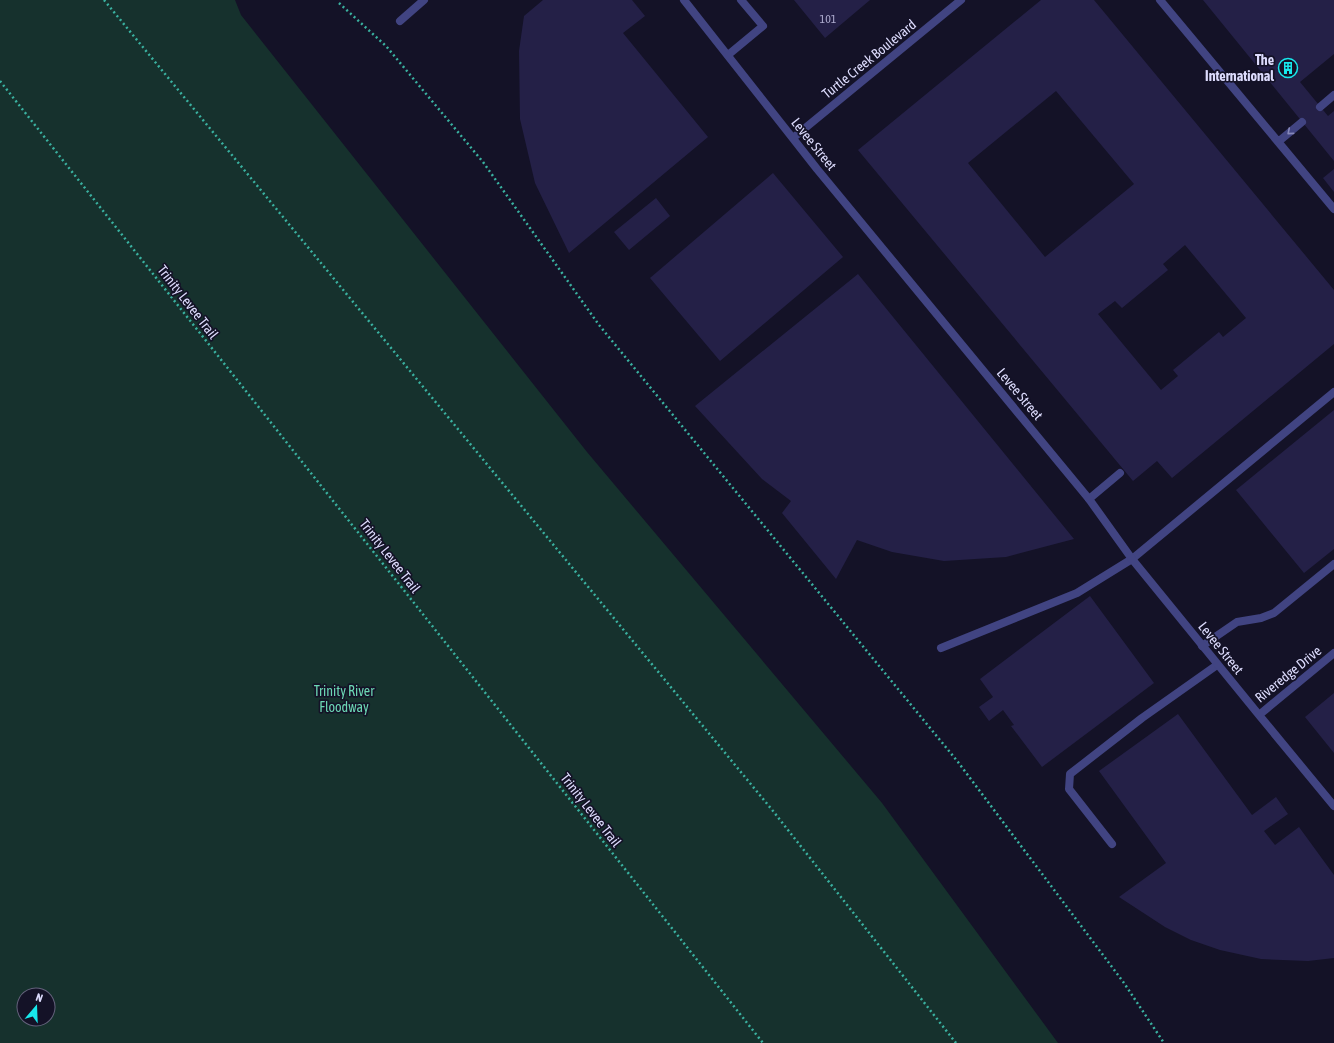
<svg xmlns="http://www.w3.org/2000/svg" width="1334" height="1043" font-family="'Asap Condensed',sans-serif">
	<style>
		.green { fill: #16312d; fill-rule: evenodd }
		.building { fill: #242047; fill-rule: evenodd }
		.lines { fill: none; stroke-linecap: round; stroke-linejoin: round }
		.path { stroke: #3ab1a0; stroke-width: 2.5; stroke-dasharray: 2 3; stroke-linecap: butt }
		.service { stroke: #414482; stroke-width: 8 }
		.minor { stroke: #414482; stroke-width: 8 }
		.oneway { stroke: #8788b9 }
		.labels { text-anchor: middle; dominant-baseline: central; stroke-width: 3.5; stroke-linejoin: round; paint-order: stroke }
		.number-label { font-size: 12px; fill: #aeaccf }
		.street-label { font-size: 14px; fill: #dcdbfc; stroke: #141227 }
		.poi-label { font-size: 14px; font-weight: bold; fill: #dcdbfc; stroke: #141227; text-anchor: end }
		.park-label { font-size: 14px; fill: #6cd7b4; stroke: #141227 }
	</style>
	<rect width="100%" height="100%" fill="#141227"/>
	<path class="green" d="M0,0h235l6,15 346,437 295,351 176,240h-1058zM24,995h24v24h-24z"/>
	<path class="building" d="M543,0h89l13,16 -22,17 85,104 -139,116 -34,-70 -15,-64 -1,-68 5,-35z
		M794,0h76l-45,38z
		M1041,0h53l240,290v54l-162,134 -15,-17 -24,20 -275,-331zM1056,91l78,93 -89,73 -77,-94zM1185,245l61,73 -23,19 -4,-5 -46,38 5,6 -17,14 -63,-76 17,-13 7,7 46,-38 -5,-6z
		M1203,0h131v54l-34,28 28,34 6,-5v50z
		M1334,169v23l-11,-14z
		M773,173l70,84 -123,104 -70,-83z
		M656,198l14,18 -41,34 -15,-18z
		M858,274l216,265 -68,18 -62,4 -52,-9 -35,-12 -21,39 -54,-66 9,-12 -29,-22 -67,-73z
		M1334,410v139l-30,24 -68,-83z
		M1090,596l64,87 -112,84 -31,-41 3,-1 -11,-15 -14,11 -10,-14 14,-10 -13,-18z
		M1334,693v60l-29,-36z
		M1178,714l74,101 24,-18 12,17 -24,17 11,14 24,-18 35,48v83l-26,3 -47,-2 -41,-9 -29,-10 -26,-13 -46,-30 47,-34 -67,-92z"/>
	<g class="lines">
		<path class="path" d="M104,0l669,811 183,232
			M339,3l47,43 97,116 116,163 359,437 166,221 40,60
			M0,81l763,962"/>
		<path class="service" d="M1160,0l174,209
			M400,21l24,-21
			M728,55l35,-29 -22,-26
			M1320,107l14,-12
			M1278,142l24,-20
			M1089,499l31,-26
			M1202,646l35,-24 24,-4 13,-5 60,-49
			M941,648l136,-55 55,-34 202,-167
			M1112,844l-43,-55 1,-15 72,-56 75,-53"/>
		<path class="minor" d="M684,0l133,169 272,330 43,60 127,156 75,91
			M793,138l168,-138
			M1259,715l75,-62"/>
	</g>
	<defs><path id="oneway-chevron" d="M-2-3.5L2.5 0L-2 3.5" fill="none" stroke-width="1.6" stroke-linecap="round" stroke-linejoin="round"/></defs>
	<use class="oneway" href="#oneway-chevron" transform="translate(1290 132) rotate(140)"/>
	<defs>
		<g id="building-ring" transform="scale(1)"><circle r="9.5" fill="#141227" stroke="#17e8ec" stroke-width="1.5"/><path d="M-4-6H4V6H1V3H-1V6H-4ZM-2.5-4.3h1.7v1.8h-1.7ZM.8-4.3h1.7v1.8H.8ZM-2.5-1h1.7V.8h-1.7ZM.8-1h1.7V.8H.8Z" fill="#17e8ec"/></g>
	</defs>
	<g fill-rule="evenodd">
		<use href="#building-ring" x="1288" y="68"/>
	</g>
	<g class="labels">
		<g class="number-label">
			<text x="828" y="19">101</text>
		</g>
		<g class="street-label">
			<text transform="translate(869 59) rotate(-39)">Turtle Creek Boulevard</text>
			<text transform="translate(814 144) rotate(51)">Levee Street</text>
			<text transform="translate(188 302) rotate(52)">Trinity Levee Trail</text>
			<text transform="translate(1020 394) rotate(50)">Levee Street</text>
			<text transform="translate(390 556) rotate(52)">Trinity Levee Trail</text>
			<text transform="translate(1221 648) rotate(51)">Levee Street</text>
			<text transform="translate(1288 674) rotate(-39)">Riveredge Drive</text>
			<text transform="translate(591 810) rotate(52)">Trinity Levee Trail</text>
		</g>
		<g class="poi-label">
			<text x="1274" y="60">The<tspan x="1274" dy="16">International</tspan></text>
		</g>
		<g class="park-label">
			<text x="344" y="691">Trinity River<tspan x="344" dy="16">Floodway</tspan></text>
		</g>
	</g>
	<g transform="translate(36 1007) rotate(19)"><circle r="19" fill="#141227" stroke="#64627c"/>
	<path d="M0-3L7 15L0 10L-7 15Z" fill="#17e8ec"/>
	<text y="-6" font-size="11" font-weight="bold" text-anchor="middle" fill="#dcdbfc">N</text>
	</g>
</svg>
